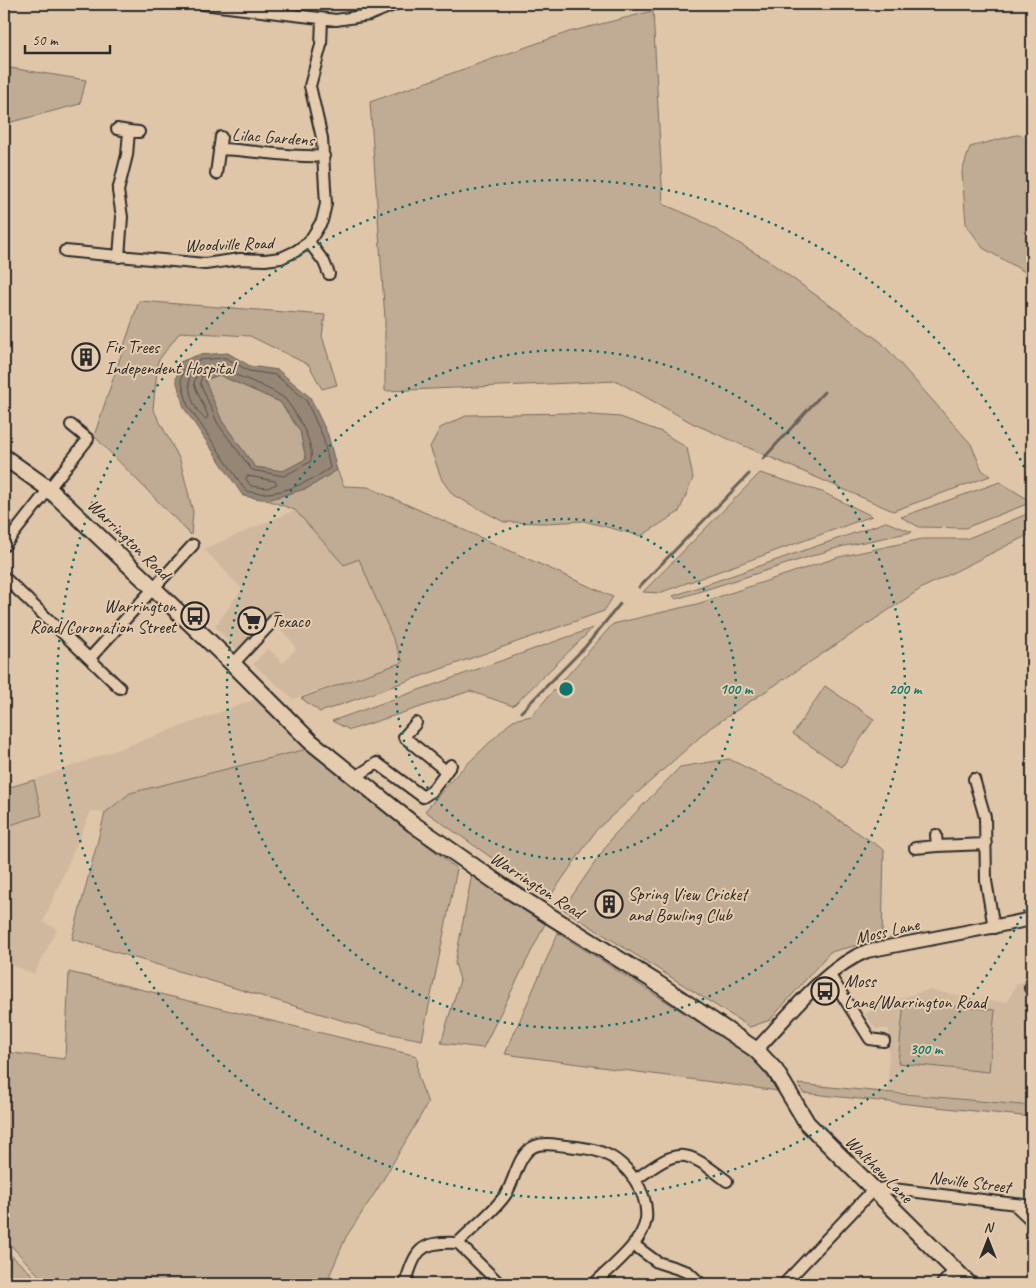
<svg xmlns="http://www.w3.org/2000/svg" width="1036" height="1288" font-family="Caveat,sans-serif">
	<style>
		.built { fill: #cfb89e }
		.green { fill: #c0ac94; stroke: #766c60 }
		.water { fill: #958676; stroke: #6b6258; fill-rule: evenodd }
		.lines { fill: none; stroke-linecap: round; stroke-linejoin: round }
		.shore { stroke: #554f49; stroke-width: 1 }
		.stream { stroke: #6b6258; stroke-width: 3 }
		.minor-casing { stroke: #2b2b2b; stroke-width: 14 }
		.tertiary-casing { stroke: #2b2b2b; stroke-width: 16 }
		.primary-casing { stroke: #2b2b2b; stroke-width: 19 }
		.minor { stroke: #e6ccae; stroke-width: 10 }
		.tertiary { stroke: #e6ccae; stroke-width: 12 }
		.primary { stroke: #e6ccae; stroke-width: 15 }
		.ring { fill: none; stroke: #0f766e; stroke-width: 2.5; stroke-dasharray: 2.5 5 }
		.labels { text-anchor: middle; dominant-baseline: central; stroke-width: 4; stroke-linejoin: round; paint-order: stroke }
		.street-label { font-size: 18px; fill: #2b2b2b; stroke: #e6ccae }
		.poi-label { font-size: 18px; fill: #2b2b2b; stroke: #e6ccae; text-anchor: start }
		.centre { fill: #0f766e; stroke: #e6ccae; stroke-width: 2.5 }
		.ring-label { font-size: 15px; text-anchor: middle; font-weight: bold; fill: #0f766e; stroke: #e6ccae; stroke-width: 4; stroke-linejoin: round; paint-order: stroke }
	</style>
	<rect width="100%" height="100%" fill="#dfc6a9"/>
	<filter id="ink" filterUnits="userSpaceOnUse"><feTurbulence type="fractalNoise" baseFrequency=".02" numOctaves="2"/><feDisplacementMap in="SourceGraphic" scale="10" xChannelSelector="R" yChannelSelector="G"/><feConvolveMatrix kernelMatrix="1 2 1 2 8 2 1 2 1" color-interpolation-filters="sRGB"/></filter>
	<g filter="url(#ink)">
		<path class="built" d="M295,510l49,54 15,-5 44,103 -110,37 -40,-35 15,-16 15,15 13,-14 -4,-8 -20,-19 -33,31 -24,-27 27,-37 -38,-40z
			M256,699l51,50 -177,44 -25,20 -14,-2 -48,111 14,7 -23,45 -30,-12v-135l38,-12 -8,-35z
			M1032,979v127l-144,-15 1,-62h-13l-11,-15 20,-11 43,-13 61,11 19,1 8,-18z"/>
		<path class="green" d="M653,11l10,193 35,15 69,41 114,82 90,102 11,26 8,6 -97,35 -201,-88 -75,-42 -232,10v-72l-15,-217 199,-70z
			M4,67l82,13 -6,24 -76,20z
			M1016,135l16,1v140l-49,-28 -17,-24 -4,-52 8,-25z
			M139,301l186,14 -3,21 15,49 -15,4 -13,-24 -59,-29 -70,-4 -22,29 -5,48 27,51 13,52 -2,23 -97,-99z
			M219,375l61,27 20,29 6,28 -23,12 -28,-4 -33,-46 -18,-41z
			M565,413l55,4 42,15 25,16 6,30 -14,34 -38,24 -57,-15 -38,2 -42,-1 -51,-27 -11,-15 -12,-33 10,-19 28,-13z
			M337,470l7,16 24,1 245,110 -9,14 -284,101 -19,-14 102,-36 -44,-103 -15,6 -49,-55 -28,-10 41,-12z
			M760,473l62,19 50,24 -213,77 -16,-1z
			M1000,482l32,20 -67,26 -46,-1 -18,-10z
			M1032,512v21l-110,55 -212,140 -113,101 -48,69 -124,-87 34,-39 54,-52 18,-4 82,-92 84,-20 142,-47 83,-18h44z
			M886,522l26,10 -72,15 -164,52 -3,-3z
			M593,628l-80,78 -43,-15 -120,39 -18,-9z
			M825,686l49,33 -32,48 -49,-33z
			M307,749l150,120 -35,171 -41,-8 -309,-93 33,-126 25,-20z
			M729,759l69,34 86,57 -2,89 -52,13 -60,68 -20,7 -187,-118 51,-74 66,-68z
			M34,780l8,35 -38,12v-38z
			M472,874l73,50 -62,124 -42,-5 19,-63 -5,-17z
			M558,933l194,123 26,35 -273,-37z
			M69,972l348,84 1,21 10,26 -48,82 -34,52 -18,42 -5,5h-276l-43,-46v-186l61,7z
			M904,1001l91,9 -6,62 -91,-9z
			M798,1084l234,22v11l-229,-24z
			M4,1249l39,35h-25l-1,-3 -13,-1z"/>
		<path class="water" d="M228,353l22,13 28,4 32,27 18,38 9,35 -29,18 -41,12 -24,-4 -59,-88 -8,-29 4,-17 18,-7zM219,375l61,27 20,29 6,28 -23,12 -28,-4 -33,-46 -17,-41z"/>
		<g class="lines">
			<path class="shore" d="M226,358l23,13 27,4 30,25 17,37 7,31c-24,16 -55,31 -84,23l-58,-85 -7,-27 4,-13 14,-6z
				M194,369l3,2 -3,13 14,32 -2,3c-13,-7 -20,-34 -16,-48z
				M217,370c11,0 60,21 68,29 10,12 32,47 25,63l-26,14 -32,-6 -34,-46 -18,-41 2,-7z
				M248,476l27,5 2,3 -10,4 -16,-2 -5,-7z"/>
			<path class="stream" d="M763,459l61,-67
				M639,587l110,-113
				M521,712l64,-65 35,-43"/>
			<g class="minor-casing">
				<path id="minor" d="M203,4l133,16 33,-5 27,-11
					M117,129l12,2 -2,24 -9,36 4,26 -3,40
					M129,131l10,1
					M219,149c36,1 69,9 105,7
					M216,174l5,-37
					M309,242l15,20 5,12
					M65,251l140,13 35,-5 25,1 16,-2 15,-7 13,-9 13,-21 4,-17 -4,-66 -12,-52 11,-41 1,-26
					M4,546l84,-107 -17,-14
					M4,577l116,111
					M90,658l103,-113
					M233,664l43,-46
					M416,723l-12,14 42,34
					M354,778l23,-15 46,34 9,-6 19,-26
					M974,779l11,38 1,64 8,47
					M937,846l49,-2
					M915,848l22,-2 -1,-11
					M829,974l41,65 14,2
					M1030,988l2,-1
					M635,1180c44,-32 48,-33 92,1
					M1014,1204l18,17
					M458,1243l42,41
					M634,1245l23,17 31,10 13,12
					M405,1284c11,-34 14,-43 53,-41 15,-16 36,-31 48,-49 9,-14 12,-41 29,-48 10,-4 21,-1 31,0 12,1 25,2 37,7 24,9 46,40 43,66 -3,24 -36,49 -52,65
					M784,1284l89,-94 12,-2 147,18
					M942,1284l13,-14"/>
			</g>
			<g class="tertiary-casing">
				<path id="tertiary" d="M756,1050c32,-33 68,-82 111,-99l165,-32"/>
			</g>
			<g class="primary-casing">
				<path id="primary" d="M4,457l45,32 184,175 77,77 103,83 89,62 152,95 102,69 19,20 32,53 162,161"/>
			</g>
			<use href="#minor" class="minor"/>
			<use href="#tertiary" class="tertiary"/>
			<use href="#primary" class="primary"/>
		</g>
	</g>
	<g class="ring">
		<circle cx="566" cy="689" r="170"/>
		<circle cx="566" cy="689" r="339"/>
		<path d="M1031 896A509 509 0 1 1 1031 482"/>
	</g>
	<defs>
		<g id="building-ring" transform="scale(1.4375)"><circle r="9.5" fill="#e6ccae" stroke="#2b2b2b" stroke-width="1.5"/><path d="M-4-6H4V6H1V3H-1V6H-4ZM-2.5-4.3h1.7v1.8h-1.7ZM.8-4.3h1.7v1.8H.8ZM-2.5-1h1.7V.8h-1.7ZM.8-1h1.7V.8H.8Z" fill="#2b2b2b"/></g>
		<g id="bus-ring" transform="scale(1.4375)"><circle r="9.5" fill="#e6ccae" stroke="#2b2b2b" stroke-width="1.5"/><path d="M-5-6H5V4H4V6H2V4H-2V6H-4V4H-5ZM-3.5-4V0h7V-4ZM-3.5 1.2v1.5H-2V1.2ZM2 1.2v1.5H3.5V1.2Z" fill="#2b2b2b"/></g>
		<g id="supermarket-ring" transform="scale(1.4375)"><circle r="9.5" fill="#e6ccae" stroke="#2b2b2b" stroke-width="1.5"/><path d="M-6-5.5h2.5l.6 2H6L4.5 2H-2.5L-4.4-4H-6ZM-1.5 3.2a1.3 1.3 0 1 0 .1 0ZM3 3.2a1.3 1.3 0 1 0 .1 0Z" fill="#2b2b2b"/></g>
	</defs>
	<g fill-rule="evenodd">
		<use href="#building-ring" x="86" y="357"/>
		<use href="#bus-ring" x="195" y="616"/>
		<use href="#supermarket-ring" x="252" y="621"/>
		<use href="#building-ring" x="609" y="904"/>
		<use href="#bus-ring" x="825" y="991"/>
	</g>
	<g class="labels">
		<g class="street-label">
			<text transform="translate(273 137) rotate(4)">Lilac Gardens</text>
			<text transform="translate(229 244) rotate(-2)">Woodville Road</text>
			<text transform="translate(129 539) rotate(44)">Warrington Road</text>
			<text transform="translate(537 885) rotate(33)">Warrington Road</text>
			<text transform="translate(887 931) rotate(-13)">Moss Lane</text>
			<text transform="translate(879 1169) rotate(45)">Walthew Lane</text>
			<text transform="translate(970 1182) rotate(7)">Neville Street</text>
		</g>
		<g class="poi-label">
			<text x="105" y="347">Fir Trees<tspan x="105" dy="21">Independent Hospital</tspan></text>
			<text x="176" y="606" text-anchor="end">Warrington<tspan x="176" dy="21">Road/Coronation Street</tspan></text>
			<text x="271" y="621">Texaco</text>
			<text x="628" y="894">Spring View Cricket<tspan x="628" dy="21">and Bowling Club</tspan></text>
			<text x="844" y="981">Moss<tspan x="844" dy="21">Lane/Warrington Road</tspan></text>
		</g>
	</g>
	<circle cx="566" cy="689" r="8" class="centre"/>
	<g class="ring-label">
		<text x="736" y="694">100 m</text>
		<text x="905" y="694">200 m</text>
		<text x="926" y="1054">300 m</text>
	</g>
	<rect width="1036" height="1288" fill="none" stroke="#e6ccae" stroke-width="20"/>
	<rect x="10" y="10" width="1016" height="1268" fill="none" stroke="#2b2b2b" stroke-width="2" filter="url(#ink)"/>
	<g transform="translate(988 1240)" stroke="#e6ccae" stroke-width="4" paint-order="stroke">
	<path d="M0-4L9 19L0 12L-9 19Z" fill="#2b2b2b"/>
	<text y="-8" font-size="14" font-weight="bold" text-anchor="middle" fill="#2b2b2b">N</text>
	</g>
	<path d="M25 45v8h85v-8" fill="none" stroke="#2b2b2b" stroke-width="2.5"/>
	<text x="32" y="45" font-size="15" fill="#2b2b2b" stroke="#e6ccae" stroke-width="4" paint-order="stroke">50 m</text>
</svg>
